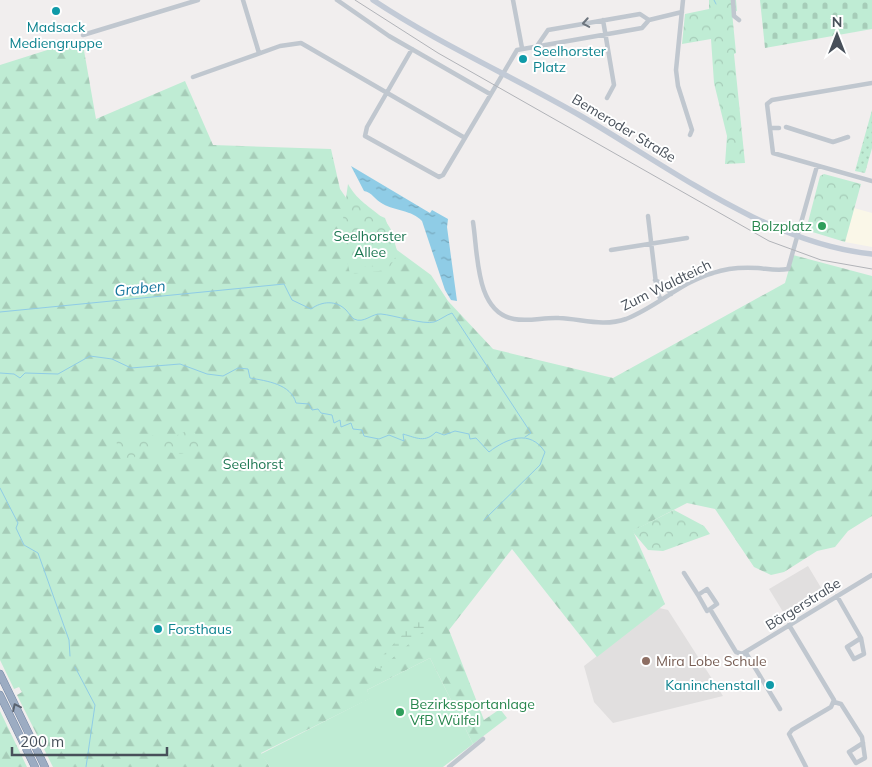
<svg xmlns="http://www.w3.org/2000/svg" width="872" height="767" font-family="Mulish,sans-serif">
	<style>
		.commercial { fill: #faf7e8 }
		.education { fill: #e1dfdf }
		.grass { fill: url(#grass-dots) }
		.forest { fill: url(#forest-firs) }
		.wetland { fill: url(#wetland-marsh) }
		.cemetery { fill: url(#cemetery-stones) }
		.park { fill: url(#park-crowns) }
		.pitch { fill: #bfecd4 }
		.water { fill: url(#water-ripples) }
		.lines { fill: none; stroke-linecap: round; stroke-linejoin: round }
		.stream { stroke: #8fcce6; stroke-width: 1 }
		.trunk-casing { stroke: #7487a5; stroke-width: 8 }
		.minor { stroke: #c0c7cf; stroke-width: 4.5 }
		.secondary { stroke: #c2cad6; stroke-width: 5.5 }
		.trunk { stroke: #9cacc2; stroke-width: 7 }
		.tram { stroke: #b1b3b8; stroke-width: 1 }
		.oneway { stroke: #6c747d }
		.oneway2 { stroke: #59626f }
		.culture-dot { fill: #0f9aa8; stroke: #fff; stroke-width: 2 }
		.leisure-dot { fill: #2e9e5b; stroke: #fff; stroke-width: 2 }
		.education-dot { fill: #8d6e63; stroke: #fff; stroke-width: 2 }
		.labels { text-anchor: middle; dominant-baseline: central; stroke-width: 4; stroke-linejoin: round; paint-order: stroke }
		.culture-label { font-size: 14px; fill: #0d838f; stroke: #fff; text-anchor: start }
		.street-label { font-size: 14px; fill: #48505a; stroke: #fff }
		.leisure-label { font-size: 14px; fill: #27864d; stroke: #fff; text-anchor: end }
		.park-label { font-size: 14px; fill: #1d7752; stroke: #fff }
		.education-label { font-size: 14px; fill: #785e54; stroke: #fff; text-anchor: start }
		.water-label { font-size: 15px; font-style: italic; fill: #16769f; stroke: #fff }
	</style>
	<defs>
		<pattern id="grass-dots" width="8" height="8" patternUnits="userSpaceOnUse" patternTransform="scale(1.25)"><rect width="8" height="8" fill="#bfecd4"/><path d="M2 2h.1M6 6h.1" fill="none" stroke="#a6ccb8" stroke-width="1.8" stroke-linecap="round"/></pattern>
		<pattern id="forest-firs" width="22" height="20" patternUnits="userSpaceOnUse" patternTransform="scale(1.25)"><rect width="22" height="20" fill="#bfecd4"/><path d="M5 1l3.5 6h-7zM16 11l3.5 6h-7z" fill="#a6ccb8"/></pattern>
		<pattern id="wetland-marsh" width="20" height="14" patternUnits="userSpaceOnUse" patternTransform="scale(1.25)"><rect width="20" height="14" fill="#bfecd4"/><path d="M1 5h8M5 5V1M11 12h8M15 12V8" fill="none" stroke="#a6ccb8"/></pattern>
		<pattern id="cemetery-stones" width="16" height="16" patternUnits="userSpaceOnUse" patternTransform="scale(1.25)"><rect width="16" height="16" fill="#bfecd4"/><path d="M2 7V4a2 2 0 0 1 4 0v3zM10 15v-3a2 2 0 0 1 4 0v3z" fill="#a6ccb8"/></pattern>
		<pattern id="park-crowns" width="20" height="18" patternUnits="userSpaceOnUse" patternTransform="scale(1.25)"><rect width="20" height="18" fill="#bfecd4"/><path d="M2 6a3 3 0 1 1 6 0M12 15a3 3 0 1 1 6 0" fill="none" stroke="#a6ccb8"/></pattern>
		<pattern id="water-ripples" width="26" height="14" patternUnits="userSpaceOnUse" patternTransform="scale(1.25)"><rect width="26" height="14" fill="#8fcce6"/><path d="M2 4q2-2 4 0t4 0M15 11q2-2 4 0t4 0" fill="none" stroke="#77a8bd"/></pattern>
	</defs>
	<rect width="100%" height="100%" fill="#f1eeee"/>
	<path class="commercial" d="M854,208l18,5v34l-27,-5z"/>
	<path class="education" d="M808,566l18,30 -38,24 -19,-31z
		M659,608l9,2 55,86 -110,27 -19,-21 -10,-36z"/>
	<path class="grass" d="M872,110v38l-7,25 -10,-2z"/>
	<path class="forest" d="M82,39l14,80 89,-38 28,64 118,4 9,40 9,13 36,16 12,32 34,25 17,26 45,48 120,29 172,-95 8,-28 79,21v240l-24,15 -13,16 -18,4 -33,21 -13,3 -17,-8 -39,-58 -28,-6 -54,28 32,73 -68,53 -85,-108 -63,81 35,90 16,-11 7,9 -34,26 -43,-86 -63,32 4,8 -110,55 9,14h-217l-36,-72 5,-3 -3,-5 -5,2 -14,-29v-595z
		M0,711l27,56h-27z"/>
	<path class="wetland" d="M416,619l6,3 3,8 -45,39 -4,-1v-4c8,-11 18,-20 27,-30 5,-6 5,-11 13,-15z"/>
	<path class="cemetery" d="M760,0h112v29l-107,19z"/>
	<path class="park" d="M709,0h27l1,11 -5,1 4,41 -2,1 11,109 -20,1 2,-28 -13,-53 -3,-44 -29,5 3,-30 24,-5z
		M824,174l37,10 -16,58 -39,-12 14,-54z
		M348,184c17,31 49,27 48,72l-8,14 -38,4 -9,-41z
		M191,429l12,13 -1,6 -7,2 -6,-3 -4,6c-15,4 -31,-11 -42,-3 -5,3 -10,9 -15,13l-11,-18 -1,-7h33l4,-3 13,5z
		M674,510l30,16 6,8 -47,17 -15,-1 -16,-19z"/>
	<path class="pitch" d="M387,251l2,13 -27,3 -1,-13z
		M430,658l43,86 -30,23h-173l-9,-13 109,-56 -3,-8z"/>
	<path class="water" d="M351,166l79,47 2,-3 16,9 -1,8 10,74 -6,-1 -6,-10 -23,-69c-10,-11 -27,-10 -39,-17 -8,-4 -11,-12 -19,-13z"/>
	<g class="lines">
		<path class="stream" d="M714,0l2,4
			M0,312l284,-28 8,16 19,9c11,-8 25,-9 35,1 3,3 5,7 8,9 10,5 18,-6 27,-5 12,1 43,11 53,8 6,-2 12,-7 18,-9l79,120 -6,4
			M0,373l14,1 6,4 5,-5 33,1 32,-18 22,3 19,9 49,-4 27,10 16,2 15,-8 10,1 2,9c17,3 41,6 46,25l13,1 3,6 6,-1 3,4 11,2 2,8 6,-3 1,7 10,-4 2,6 9,1 2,6 15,3 10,-4 15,6 -1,-7c14,4 22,9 33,-2l8,3 11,-4 14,3 1,5 6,-1 13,14c18,-14 41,-23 56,0l-5,13 -56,55
			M0,488l18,35 -2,5 8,17 14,8 31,87 1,16
			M75,667l20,38 -9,62"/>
		<g class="trunk-casing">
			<path id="trunk" d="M0,674l45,93
				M0,695l35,72"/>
		</g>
		<path class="minor" d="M243,0l16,53
			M337,0l52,36 101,58
			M513,0l9,48
			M683,0l-7,70 2,16 14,44 -2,5
			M733,0l1,16 5,4
			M603,20l11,65 -7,13
			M83,35l115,-35
			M537,46l11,-16 92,-16 9,6
			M412,49l-45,78 -2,9 74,41 4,-2 74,-125 125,-22 7,-8 33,-8
			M193,77l87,-31 21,-3 164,95
			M872,83l-100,17 -5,4 6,49 99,28
			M786,127l47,15 15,-5
			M770,128h9
			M648,216l9,76 4,8
			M473,222c5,31 2,90 41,97 15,3 30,-2 45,-1 23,1 44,9 67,1 31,-12 55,-37 87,-46 14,-5 30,-6 45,-5 11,1 19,3 30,1l29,-103
			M611,250l76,-12
			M655,280l11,6 5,8
			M684,573l14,22
			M837,596l24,42 3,16 -10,5 -7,-12 14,-9
			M710,609l7,-5 -10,-15 -9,6 9,16 3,-2 26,43 6,2 130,-79
			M789,625l45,75 -3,7 -39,23 -3,4 17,33
			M746,653l34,56
			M834,702l7,2 21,33 3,21 -9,5 -7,-11 14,-9
			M449,767l34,-28"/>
		<path class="secondary" d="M373,0c66,44 139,76 208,116 88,51 188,128 291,138"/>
		<use href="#trunk" class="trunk"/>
		<path class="tram" d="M355,0l83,53 331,188 52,19 51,9"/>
	</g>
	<defs><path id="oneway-chevron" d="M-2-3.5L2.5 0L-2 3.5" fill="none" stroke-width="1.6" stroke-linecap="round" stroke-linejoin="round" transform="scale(1.25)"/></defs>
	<use class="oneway" href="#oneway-chevron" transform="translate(586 23) rotate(170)"/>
	<use class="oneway2" href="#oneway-chevron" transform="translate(16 707) rotate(-116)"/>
	<g class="culture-dot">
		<circle cx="56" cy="11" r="5"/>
		<circle cx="523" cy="59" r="5"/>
		<circle cx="158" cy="629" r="5"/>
		<circle cx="770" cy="685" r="5"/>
	</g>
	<g class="leisure-dot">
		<circle cx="822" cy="226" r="5"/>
		<circle cx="400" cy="712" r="5"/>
	</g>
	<circle class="education-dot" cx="646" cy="661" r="5"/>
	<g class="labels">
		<g class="culture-label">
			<text x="56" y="27" text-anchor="middle">Madsack<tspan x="56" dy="16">Mediengruppe</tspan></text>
			<text x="533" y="51">Seelhorster<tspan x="533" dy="16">Platz</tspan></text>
			<text x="168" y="629">Forsthaus</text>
			<text x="760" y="685" text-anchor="end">Kaninchenstall</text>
		</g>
		<g class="street-label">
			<text transform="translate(624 128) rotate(31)">Bemeroder Straße</text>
			<text transform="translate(666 285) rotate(-26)">Zum Waldteich</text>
			<text transform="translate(803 604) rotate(-32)">Börgerstraße</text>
		</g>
		<g class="leisure-label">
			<text x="812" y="226">Bolzplatz</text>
			<text x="410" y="704" text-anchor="start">Bezirkssportanlage<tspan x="410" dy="16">VfB Wülfel</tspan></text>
		</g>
		<g class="park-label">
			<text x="370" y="236">Seelhorster<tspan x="370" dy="16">Allee</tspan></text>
			<text x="253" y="464">Seelhorst</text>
		</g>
		<g class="education-label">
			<text x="656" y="661">Mira Lobe Schule</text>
		</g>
		<g class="water-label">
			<text transform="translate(140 288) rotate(-6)">Graben</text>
		</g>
	</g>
	<g transform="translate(837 35)" stroke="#ffffff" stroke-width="4" paint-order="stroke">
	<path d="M0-4L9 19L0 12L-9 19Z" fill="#48505a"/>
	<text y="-8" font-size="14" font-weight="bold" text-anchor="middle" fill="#48505a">N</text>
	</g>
	<path d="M12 747v8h155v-8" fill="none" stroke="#48505a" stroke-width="2.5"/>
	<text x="20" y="747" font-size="15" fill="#48505a" stroke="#ffffff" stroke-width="4" paint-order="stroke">200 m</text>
</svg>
